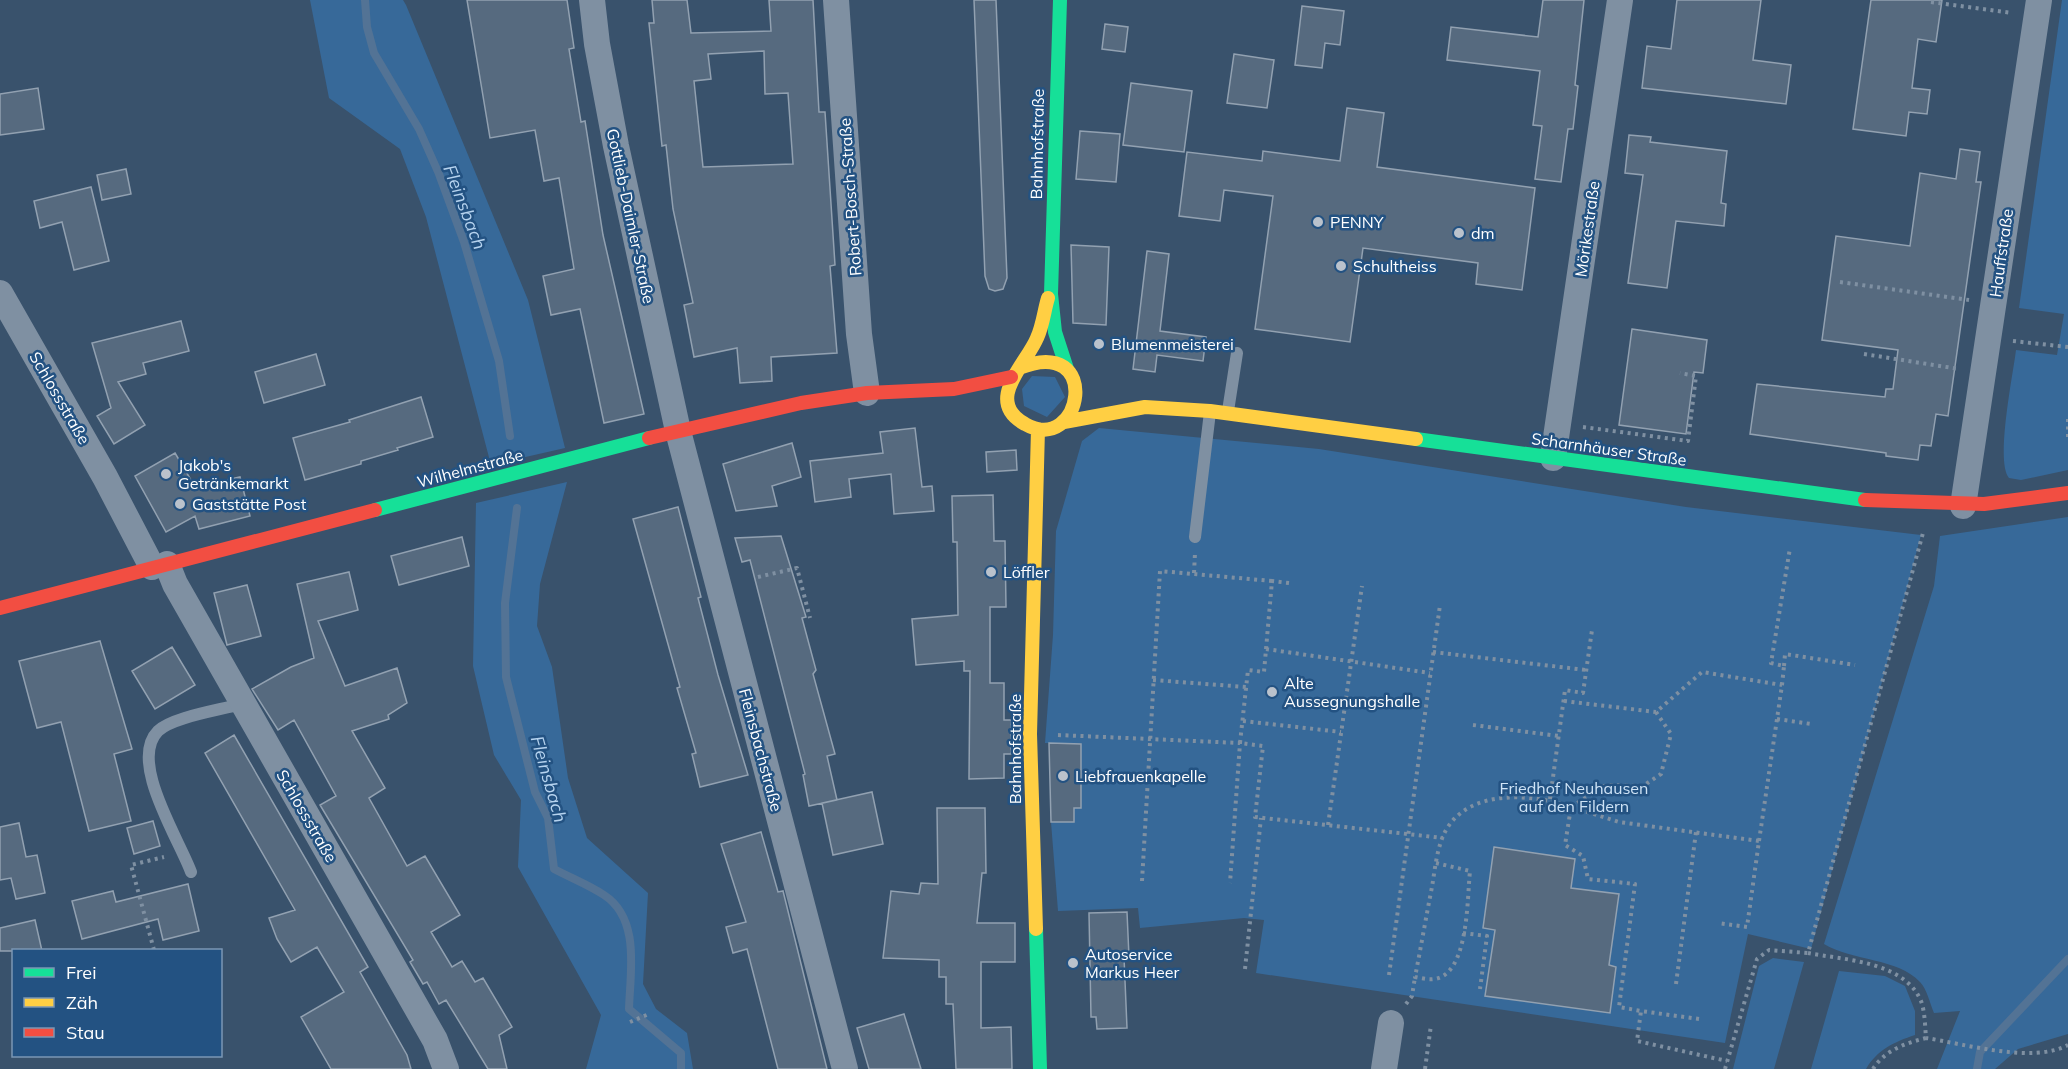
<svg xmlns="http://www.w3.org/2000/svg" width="2068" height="1069" font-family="Mulish,sans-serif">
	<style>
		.green { fill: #376999 }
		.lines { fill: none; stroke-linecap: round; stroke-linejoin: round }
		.stream { stroke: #537395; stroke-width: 8 }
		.building { fill: #566a7f; stroke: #92a1b1; stroke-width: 1.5; fill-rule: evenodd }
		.path { stroke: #7f90a2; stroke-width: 4; stroke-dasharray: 3 4.5; stroke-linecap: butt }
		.lane { stroke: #7f90a2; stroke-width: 12 }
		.street { stroke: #7f90a2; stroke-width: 26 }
		.fast { stroke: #16e098; stroke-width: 14 }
		.slow { stroke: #ffcf43; stroke-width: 14 }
		.jam { stroke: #f24e42; stroke-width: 14 }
		.poi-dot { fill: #bac2cc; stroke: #235282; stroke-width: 2 }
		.labels { text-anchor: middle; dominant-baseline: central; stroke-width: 5; stroke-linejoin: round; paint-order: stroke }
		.street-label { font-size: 16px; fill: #fff; stroke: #235282 }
		.poi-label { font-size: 16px; fill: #fff; stroke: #235282; text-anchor: start }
		.park-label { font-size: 16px; fill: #cee3f6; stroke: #235282 }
		.water-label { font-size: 18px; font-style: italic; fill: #b6d3ef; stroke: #235282 }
	</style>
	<rect width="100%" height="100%" fill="#39526c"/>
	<path class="green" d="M310,0h93l3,5 122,295 37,148 -74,17 -65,-248 -26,-68 -71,-51z
		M2062,0h6v470l-47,10 -12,-2c-14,-16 4,-103 7,-128l41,5 7,-41 -45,-6z
		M1032,376l23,1 10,20 -18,20 -23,-11 -2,-17z
		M1099,428l220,21 367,58 235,28 -110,414 -63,-15 -23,109 -469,-70 8,-53 -20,-2 -104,10 -2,-20 -80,3 -7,-89h23v-14h7v-64l-36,-1 8,-108 3,-104 26,-90z
		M567,482l-27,102 -3,42 15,41 16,111 19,60 61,55 -5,91 13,25 31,24 6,36h-107l15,-54 -83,-148 3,-67 -27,-45 -21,-89 3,-163z
		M2068,517v517l-50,15 -23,20h-58l23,-58 -26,2c-4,-9 -7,-24 -14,-31 -22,-24 -68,-21 -96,-38l110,-358 6,-50z
		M1773,958l31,4 -30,107h-41l26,-103z
		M1839,971l46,5 20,10 10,25v24c-21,7 -38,15 -49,34h-55z"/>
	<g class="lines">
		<path class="stream" d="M365,0l2,27 7,26 45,76 20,45 25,68 35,119 11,75
			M517,508l-12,95 1,74 29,115 13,26 6,51c17,9 35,16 50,26 37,24 26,78 25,114l52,44v16
			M1977,1069l3,-17 88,-93"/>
	</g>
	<path class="building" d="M467,0h100l7,48 -5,1 12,73 4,-1 18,114 41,179 -40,9 -24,-114 -29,6 -8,-39 31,-7 -15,-91 -15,3 -9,-51 -45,8z
		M652,0h35l4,33 80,-2 -2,-31h44l6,112h6l10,153 -5,1 7,87 -66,4 1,24 -32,2 -3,-35 -43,9 -10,-52 9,-2 -20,-94 -7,-64 -4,1 -13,-123h5zM764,51l1,43 23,-1 5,71 -90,3 -9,-86 17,-2 -3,-25z
		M974,0h22l11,278 -4,11 -8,2 -6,-2 -4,-13z
		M1543,0h41l-9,85 3,1 -5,43h-5l-7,53 -26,-3 7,-53 -9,-1 7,-54 -93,-11 4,-33 87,10z
		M1677,0h84l-8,60 38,5 -5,39 -144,-16 5,-42 24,3z
		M1871,0h71l-6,42 -18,-3 -6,49 18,2 -3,24 -18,-2 -3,24 -53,-7z
		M1302,6l42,5 -4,34 -15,-2 -3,25 -27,-3z
		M1105,24l23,3 -3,25 -23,-3z
		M1234,54l40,6 -7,48 -40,-5z
		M1131,83l61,8 -8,61 -61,-7z
		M38,88l6,41 -44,6v-41z
		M1347,108l37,5 -7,54 158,21 -13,102 -46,-6 2,-21 -115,-15 -13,94 -95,-13 18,-133 -49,-6 -4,31 -41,-5 8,-64 75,9 1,-10 77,10z
		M1080,131l40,3 -4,48 -40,-3z
		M1629,135l22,2 -1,5 77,9 -6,52 5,1 -2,22 -48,-5 -9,67 -39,-5 15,-108 -18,-2z
		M1960,149l20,3 -4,30h5l-33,234 -12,-2 -5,32 -11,-1 -2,15 -32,-4v-3l-136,-19 7,-50 128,13 1,-8h7l5,-39 -76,-10 14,-104 74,10 10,-73 36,6z
		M126,169l5,25 -29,6 -5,-25z
		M91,187l18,74 -35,9 -12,-48 -22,6 -6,-27z
		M1071,245l38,2 -3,78 -33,-2z
		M1147,251l22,3 -9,77 46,6 -3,24 -46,-6 -2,17 -22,-3z
		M181,321l8,30 -46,12 3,11 -28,8 27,43 -31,19 -17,-28 14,-8 -19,-65z
		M1632,329l75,11 -4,33 -9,-1 -8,62 -67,-9z
		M316,354l9,31 -61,18 -9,-31z
		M421,397l12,40 -36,11 1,2 -37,11v3l-56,16 -12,-42 57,-16 -1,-2z
		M915,428l7,59 10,-1 2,25 -40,3 -3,-40 -42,5 2,18 -36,5 -5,-41 73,-8 -3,-21z
		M792,443l9,34 -29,9 5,20 -41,5 -13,-47z
		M1016,450l1,20 -30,2 -1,-20z
		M175,453l20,34 45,-10 10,39 -51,13 -4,-13 -29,16 -31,-56z
		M993,495l1,46h11l1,66h-16v76h14v37h7v34h-7v24l-35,1 1,-108h-6v-10l-48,4 -4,-46 46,-4 -1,-73h-4l-1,-46z
		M678,507l23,90 -3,1 20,77 30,100 -48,12 -8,-33 4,-1 -19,-65 3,-1 -47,-168z
		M781,536l25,81 -4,1 14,52 -3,4 22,80 -8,2 10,44 -28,6 -6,-31 2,-1 -55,-214 -8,2 -7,-24z
		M462,537l7,29 -70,19 -8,-29z
		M349,572l9,38 -40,11 27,65 52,-18 10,35 -19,12 1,4 -37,12 33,57 -16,10 38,68 18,-10 35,59 -29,17 21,35 10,-6 13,21 8,-4 29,49 -13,8 8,34h-19l-42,-69 -7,4 -12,-22 -4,2 -13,-22 3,-2 -93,-155 16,-9 -42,-76 -16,10 -26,-41 39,-22 23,-9 -17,-74z
		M247,585l14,51 -34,9 -13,-52z
		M100,641l32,108 -18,5 17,67 -42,10 -28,-109 -24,6 -18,-67z
		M172,647l23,38 -40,24 -23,-38z
		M234,735l134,232 -8,5 47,83 4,14h-80l-30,-52 43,-25 -27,-45 -26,15 -14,-23 -8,-21 26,-8 -90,-157z
		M1049,743l32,1v64h-7v14h-23z
		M872,792l11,52 -50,11 -11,-52z
		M937,808h48l1,65h-4l-5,50h38v39h-34v66l30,-1 1,42h-56l-3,-65h-7v-27h-7v-17l-56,-2 8,-67 28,3 2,-11 17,1z
		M153,821l7,25 -26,8 -7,-26z
		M19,823l7,34 11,-2 8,38 -29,6 -5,-21 -11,2v-53z
		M761,832l17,60 5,-1 44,178h-49l-31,-120 -14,4 -7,-26 20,-5 -25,-78z
		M1494,847l81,12 -4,29 48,6 -10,71 7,2 -6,46 -125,-17 10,-66 -12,-2z
		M188,884l11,47 -36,9 -5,-21 -76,20 -10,-38 41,-10 3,11z
		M1127,912l2,45h-5l3,71 -30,1 -1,-12h-5l-2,-104z
		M35,920l7,31h-42v-23z
		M904,1014l17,55h-52l-12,-41z"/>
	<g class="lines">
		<path class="path" d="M1931,2l81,11
			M1840,282l129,18
			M2013,341l55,6
			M1864,354l95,15
			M2068,419v19
			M1583,427l105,14 8,-65 -16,-3
			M1194,573l1,-20
			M758,577l39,-9 13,50
			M1289,583l-17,-2 -8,91 -16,-2 -8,73 23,3 -8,71 188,21
			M1266,649l164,24
			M1433,652l153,18
			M1784,666l1,-12 70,11
			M1153,680l93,7
			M1564,701l92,11
			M1777,719l34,5
			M1243,721l98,11
			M1473,725l86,11
			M1058,735l182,8 -10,140
			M1550,799l15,-109 18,3 9,-63
			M1571,807l35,-22 37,1 18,-12 10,-40 -15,-22 46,-40 80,13
			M1572,807l47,15 140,19 -12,86 -29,-4
			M1328,825l34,-239
			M1759,841l23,-156 2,-19 -13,-3 19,-115
			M1436,863l34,8c-3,27 -1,104 -36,108 -6,1 -13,-1 -19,-2 6,-30 11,-60 17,-90 3,-18 5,-41 14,-57 24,-42 88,-36 125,-23l-6,38 18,11 5,23 47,5 -16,123 22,4
			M1142,881l18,-310 112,10
			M1463,933l24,3 -7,53
			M154,950l-23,-85 33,-8
			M1808,953c36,7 96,8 113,48 4,11 4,25 5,37 39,6 107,26 142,7
			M1245,969l16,-151
			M1389,975l51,-370
			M1676,984l20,-152
			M1406,1004l6,-8 3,-19
			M1699,1019l-58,-8 -4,30 90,20
			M630,1022l19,-8
			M1425,1069l6,-44
			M1725,1069l32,-110 12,-9 39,3 115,-420
			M1873,1069c12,-19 33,-26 53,-31"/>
		<path class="lane" d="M1228,411l9,-58
			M1195,537l15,-125
			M191,872c-12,-33 -63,-111 -33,-141 14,-14 63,-21 83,-27"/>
		<path class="street" d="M592,0l5,44 19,102 62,285 167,638
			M836,0l23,334 8,59
			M0,293l105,184 47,90
			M1553,458l67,-458
			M1963,506l76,-506
			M167,564l8,20 260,456 11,29
			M1384,1069l7,-46"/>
		<path class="fast" d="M1060,0l-9,294 4,38 12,37
			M1416,439l449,61
			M375,510l274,-72
			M1036,929l4,140"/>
		<path class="slow" d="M1019,368c85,-34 63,89 6,56 -42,-23 2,-61 12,-86 6,-13 7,-27 11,-40
			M1064,422l81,-15 65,4 206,28
			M1036,929l-6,-195 8,-305"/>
		<path class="jam" d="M649,438l152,-35 66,-10 87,-4 57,-12
			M1865,500l119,4 84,-11
			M0,608l375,-98"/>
	</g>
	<g class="poi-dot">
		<circle cx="1318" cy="222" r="6"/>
		<circle cx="1459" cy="233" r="6"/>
		<circle cx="1341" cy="266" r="6"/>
		<circle cx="1099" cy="344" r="6"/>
		<circle cx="166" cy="474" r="6"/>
		<circle cx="180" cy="504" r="6"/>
		<circle cx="991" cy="572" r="6"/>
		<circle cx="1272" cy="692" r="6"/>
		<circle cx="1063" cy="776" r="6"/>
		<circle cx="1073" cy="963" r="6"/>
	</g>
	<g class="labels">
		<g class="street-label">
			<text transform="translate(1037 144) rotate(-89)">Bahnhofstraße</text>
			<text transform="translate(850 197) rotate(-94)">Robert-Bosch-Straße</text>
			<text transform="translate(631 216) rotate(78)">Gottlieb-Daimler-Straße</text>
			<text transform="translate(1587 229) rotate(-82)">Mörikestraße</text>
			<text transform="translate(2001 253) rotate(-82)">Hauffstraße</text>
			<text transform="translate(60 398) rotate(60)">Schlossstraße</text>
			<text transform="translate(1609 449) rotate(8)">Scharnhäuser Straße</text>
			<text transform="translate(470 468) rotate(-15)">Wilhelmstraße</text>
			<text transform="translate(1015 749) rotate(-90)">Bahnhofstraße</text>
			<text transform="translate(761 750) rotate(75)">Fleinsbachstraße</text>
			<text transform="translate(307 816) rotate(60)">Schlossstraße</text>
		</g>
		<g class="poi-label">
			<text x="1330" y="222">PENNY</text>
			<text x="1471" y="233">dm</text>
			<text x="1353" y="266">Schultheiss</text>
			<text x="1111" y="344">Blumenmeisterei</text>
			<text x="178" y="465">Jakob's<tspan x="178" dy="18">Getränkemarkt</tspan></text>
			<text x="192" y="504">Gaststätte Post</text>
			<text x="1003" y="572">Löffler</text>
			<text x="1284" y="683">Alte<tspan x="1284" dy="18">Aussegnungshalle</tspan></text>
			<text x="1075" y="776">Liebfrauenkapelle</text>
			<text x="1085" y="954">Autoservice<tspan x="1085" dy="18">Markus Heer</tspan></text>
		</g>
		<g class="park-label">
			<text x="1574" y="788">Friedhof Neuhausen<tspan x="1574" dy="18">auf den Fildern</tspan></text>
		</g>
		<g class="water-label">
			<text transform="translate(465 207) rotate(69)">Fleinsbach</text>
			<text transform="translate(549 779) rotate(74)">Fleinsbach</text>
		</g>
	</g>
	<rect x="12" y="949" width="210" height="108" fill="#235282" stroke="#7b97b4" stroke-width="1.5"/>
	<rect x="24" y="968" width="30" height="9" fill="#16e098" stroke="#7b97b4" stroke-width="1.5"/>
	<text x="66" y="979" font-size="18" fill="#ffffff">Frei</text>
	<rect x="24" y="998" width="30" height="9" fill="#ffcf43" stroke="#7b97b4" stroke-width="1.5"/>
	<text x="66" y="1009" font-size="18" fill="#ffffff">Zäh</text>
	<rect x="24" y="1028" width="30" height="9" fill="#f24e42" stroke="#7b97b4" stroke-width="1.5"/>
	<text x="66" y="1039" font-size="18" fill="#ffffff">Stau</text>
</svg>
